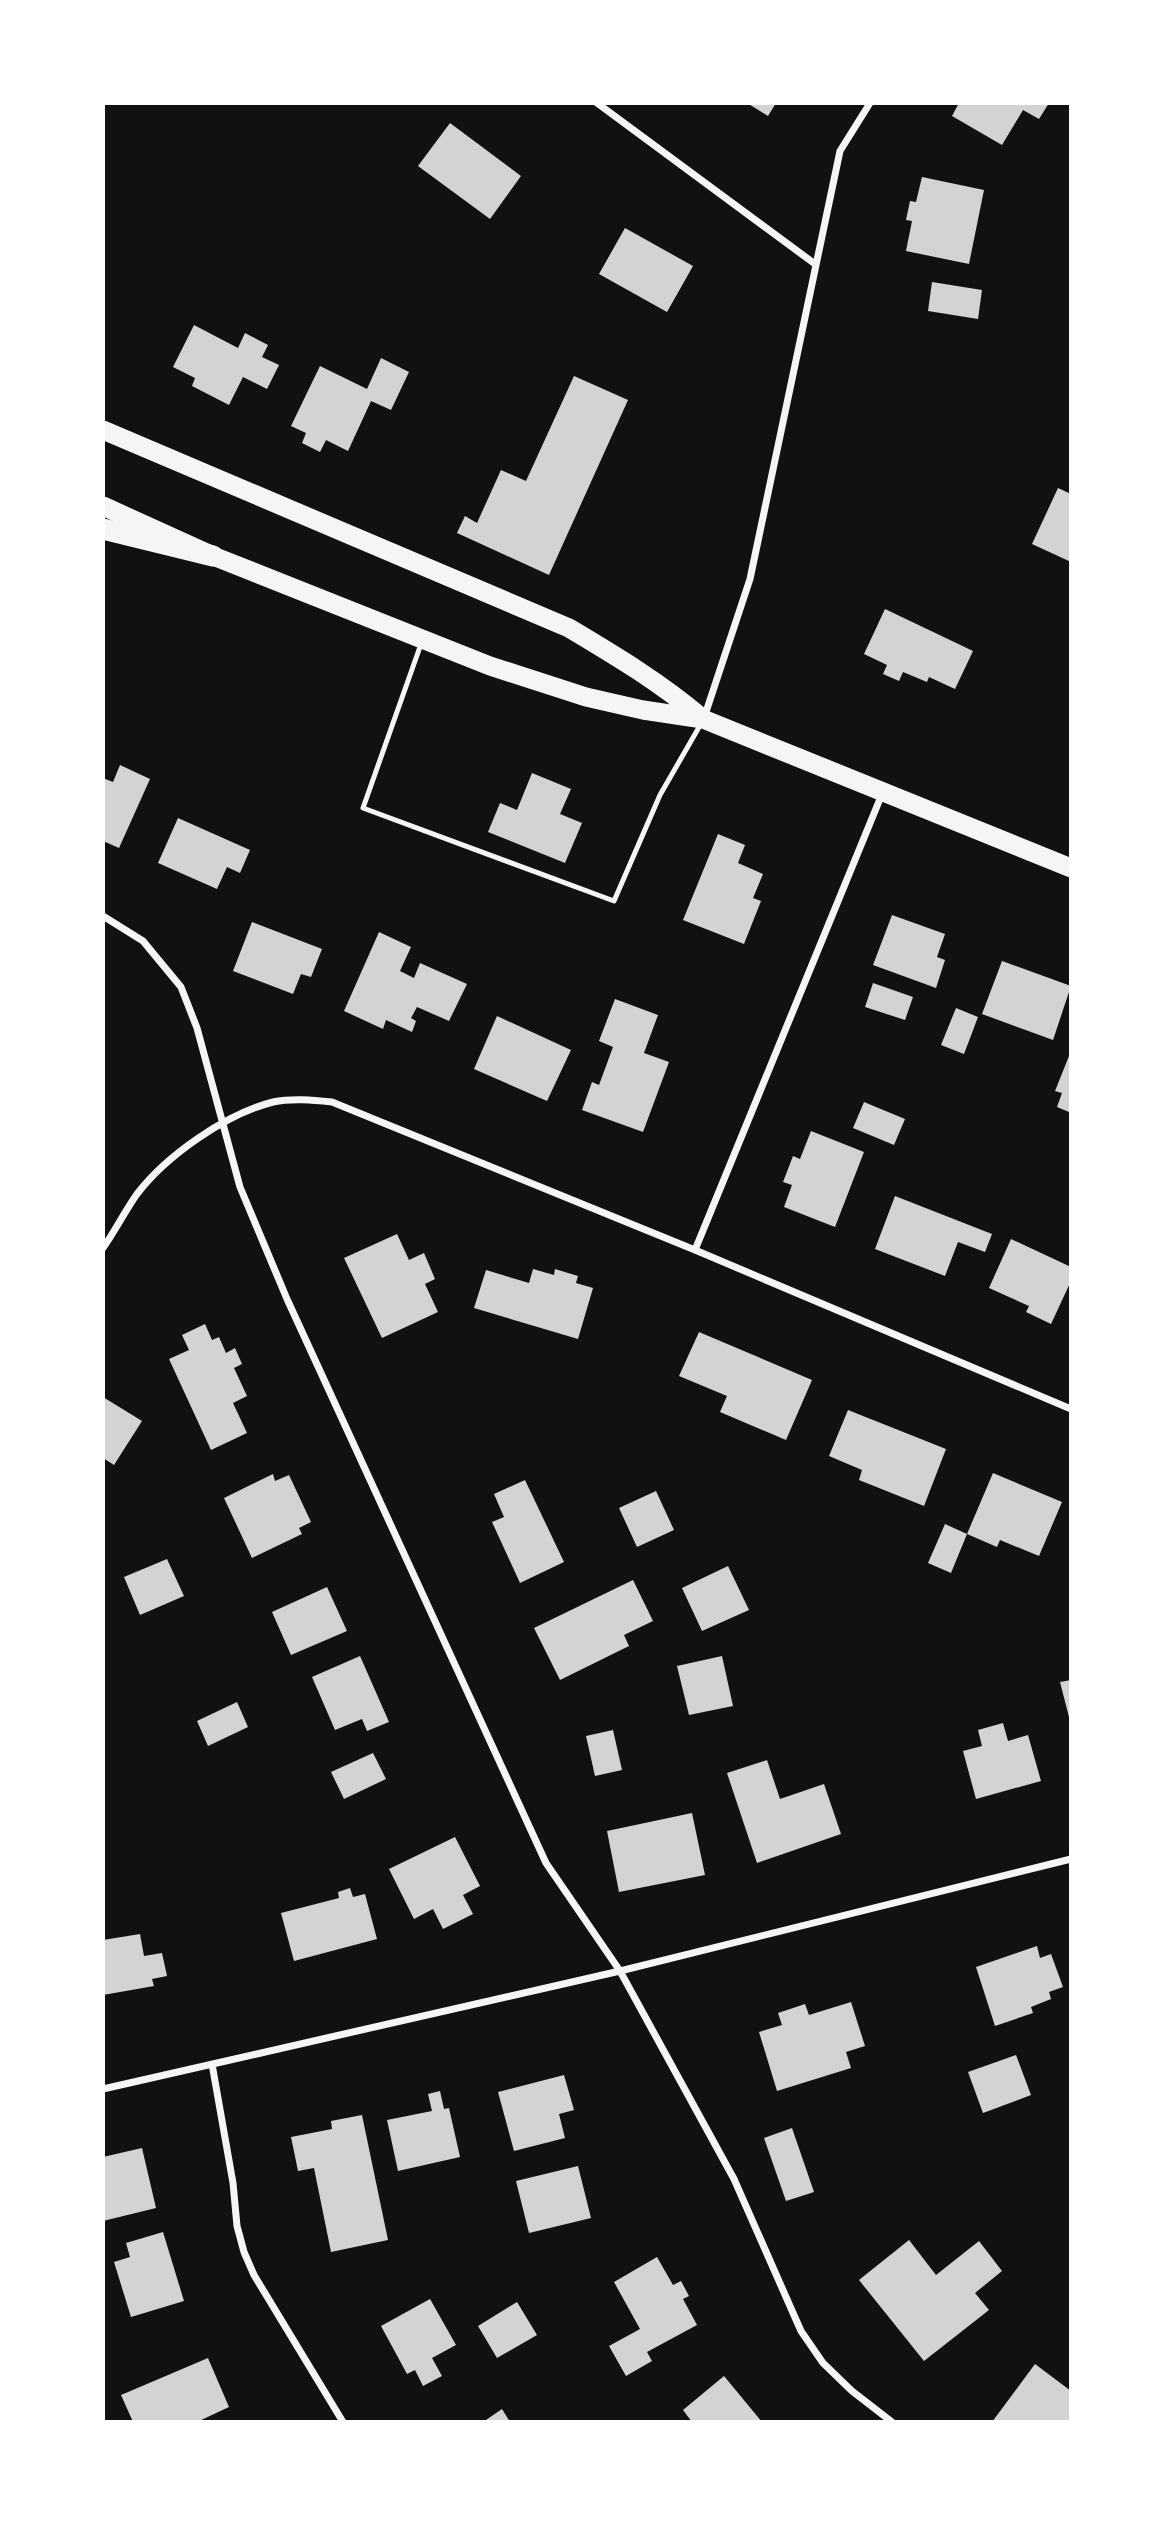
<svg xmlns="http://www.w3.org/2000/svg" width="1174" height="2525" font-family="'Golos Text',sans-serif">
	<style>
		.building { fill: #d3d3d3 }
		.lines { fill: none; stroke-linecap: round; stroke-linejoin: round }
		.service { stroke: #f5f5f5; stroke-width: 5 }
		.minor { stroke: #f5f5f5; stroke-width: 7 }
		.trunk { stroke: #f5f5f5; stroke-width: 19 }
		.motorway { stroke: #f5f5f5; stroke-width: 21 }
	</style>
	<rect width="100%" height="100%" fill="#111"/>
	<path class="building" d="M747,103h29l-8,13z
		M959,103h90l-10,16 -16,-9 -21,35 -50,-29z
		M450,123l71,53 -31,43 -72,-53z
		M922,177l62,13 -15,74 -63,-13 6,-30 -6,-1 4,-19 6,1z
		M625,228l68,38 -26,46 -68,-38z
		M932,282l50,8 -4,29 -50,-8z
		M194,325l44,23 7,-15 23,12 -6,12 17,8 -12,24 -24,-12 -14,28 -37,-19 3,-8 -22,-11z
		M381,358l28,14 -18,38 -20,-9 -23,50 -22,-11 -6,12 -18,-9 4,-10 -15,-7 29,-60 47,23z
		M574,376l54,24 -79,175 -92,-42 8,-17 12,7 24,-53 25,11z
		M1058,488l13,6v68l-39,-18z
		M885,609l88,42 -18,38 -26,-12 -2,5 -24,-10 -4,9 -16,-7 4,-9 -23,-11z
		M120,765l30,14 -31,69 -16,-7v-63l10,4z
		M532,773l39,16 -11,25 22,9 -17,40 -77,-31 12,-29 17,7z
		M178,818l72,32 -10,23 -13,-6 -10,22 -59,-26z
		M718,834l27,11 -7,18 25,11 -10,24 8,3 -17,43 -61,-24z
		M892,915l53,19 -8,23 8,3 -9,28 -63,-23z
		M252,922l70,27 -11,28 -10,-3 -8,20 -60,-23z
		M379,932l32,15 -11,24 14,7 6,-15 47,21 -18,37 -32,-14 -6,11 5,3 -4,11 -26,-12 -3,9 -39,-18z
		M1002,961l69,25 -18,54 -71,-26z
		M873,983l40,14 -8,23 -40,-13z
		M615,999l43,16 -14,38 25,9 -26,70 -61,-22 10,-28 7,3 14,-38 -14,-6z
		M956,1008l22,9 -14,37 -23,-9z
		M497,1016l74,34 -24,51 -73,-32z
		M1069,1056h2l-2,56 -12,-5 5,-14 -7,-2z
		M864,1102l41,17 -11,26 -41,-17z
		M811,1131l53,21 -29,75 -51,-20 8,-22 -9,-3 10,-26 7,3z
		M895,1196l97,38 -7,18 -27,-10 -13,34 -70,-27z
		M397,1234l12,26 15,-7 11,26 -10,5 13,28 -56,26 -38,-80z
		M1011,1239l60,28v14l-20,43 -25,-12 3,-6 -40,-18z
		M533,1269l21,6 1,-6 23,7 -2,7 17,5 -15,51 -104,-31 12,-38 43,13z
		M205,1324l7,16 7,-3 7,16 9,-5 7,16 -8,4 13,28 -14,7 14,30 -36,17 -42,-91 20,-9 -7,-15z
		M699,1332l113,48 -26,60 -66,-28 7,-16 -48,-20z
		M103,1397l39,24 -28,44 -11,-7z
		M848,1410l98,39 -22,57 -65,-26 3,-10 -33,-14z
		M993,1473l69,29 -23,54 -39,-16 -3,7 -30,-13 -16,39 -23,-10 17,-39 22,10z
		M273,1474l2,7 14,-6 22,47 -12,6 3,6 -50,24 -28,-60z
		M525,1480l39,82 -44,21 -28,-61 12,-5 -10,-23z
		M656,1491l18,39 -37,17 -18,-39z
		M167,1559l17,37 -44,19 -16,-38z
		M728,1566l21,44 -47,21 -20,-43z
		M633,1580l20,41 -29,14 5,11 -69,34 -26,-52z
		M327,1587l20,44 -56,24 -19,-43z
		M360,1656l29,66 -22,9 -5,-12 -27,11 -23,-53z
		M722,1656l11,50 -44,9 -12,-49z
		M1071,1680v41h-1l-10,-39z
		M237,1702l11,25 -40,19 -11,-25z
		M1003,1723l5,18 20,-6 13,46 -65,18 -13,-48 19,-5 -4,-16z
		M613,1730l9,40 -27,6 -9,-40z
		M373,1753l13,26 -42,20 -13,-27z
		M767,1760l13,39 44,-15 17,50 -84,29 -30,-90z
		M692,1813l13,62 -86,17 -12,-61z
		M455,1837l25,49 -17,9 10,19 -30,15 -10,-20 -19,10 -25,-50z
		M350,1888l3,9 12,-3 12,45 -83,22 -13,-48 58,-15 -1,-6z
		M140,1934l4,22 18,-3 5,23 -15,3 2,7 -51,9v-55z
		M1037,1946l3,12 11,-4 12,33 -14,5 2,7 -20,8 2,6 -38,13 -19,-59z
		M851,2002l14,44 -19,6 5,16 -74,23 -18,-59 23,-7 -4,-12 27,-9 4,11z
		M1016,2055l15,40 -48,18 -15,-41z
		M564,2075l10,35 -15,4 6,24 -51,13 -16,-59z
		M440,2091l4,18 5,-1 11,49 -62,14 -11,-51 45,-9 -4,-17z
		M362,2115l26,125 -57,12 -17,-84 -16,3 -7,-34 41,-8 -1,-8z
		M792,2128l22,64 -28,9 -22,-63z
		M142,2148l14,60 -53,13v-64z
		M578,2166l13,52 -62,15 -13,-52z
		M163,2232l21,69 -53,16 -17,-55 16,-5 -4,-14z
		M909,2240l27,35 43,-34 23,30 -27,22 14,17 -65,51 -65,-81z
		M657,2257l16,28 8,-4 8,15 -6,3 14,26 -50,27 5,9 -26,15 -17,-30 31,-17 -26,-47z
		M430,2299l26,46 -24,13 10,18 -19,10 -8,-16 -8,4 -26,-48z
		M517,2302l20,33 -40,23 -19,-32z
		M208,2358l21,49 -32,15h-64l-12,-27z
		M1035,2364l36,27v31h-79z
		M724,2376l38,46h-70l-9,-12z
		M502,2409l8,13h-27z"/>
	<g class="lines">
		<path class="service" d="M421,644l-58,164 251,93 46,-106 42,-73"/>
		<path class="minor" d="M597,103l218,161
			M704,718l46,-139 90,-428 30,-48
			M103,916l40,25 38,46 16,41 43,159 47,112 259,564 74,108 114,208 67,152 22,32 29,28 40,31
			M103,1248c12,-17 22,-37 34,-54 30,-39 89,-80 136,-92 19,-4 40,-2 59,0l363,148 376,159
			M695,1250l187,-456
			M212,2064l21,119 4,43 7,26 10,23 89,147
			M103,2089l517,-118 451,-112"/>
		<path class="trunk" d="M103,430l466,198c47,28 92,55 133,90
			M103,506l110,50 277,110 96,31 57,13 60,9 368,149"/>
		<path class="motorway" d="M103,529l110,27"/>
	</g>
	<rect width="1174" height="2525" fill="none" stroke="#ffffff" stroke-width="210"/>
</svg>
